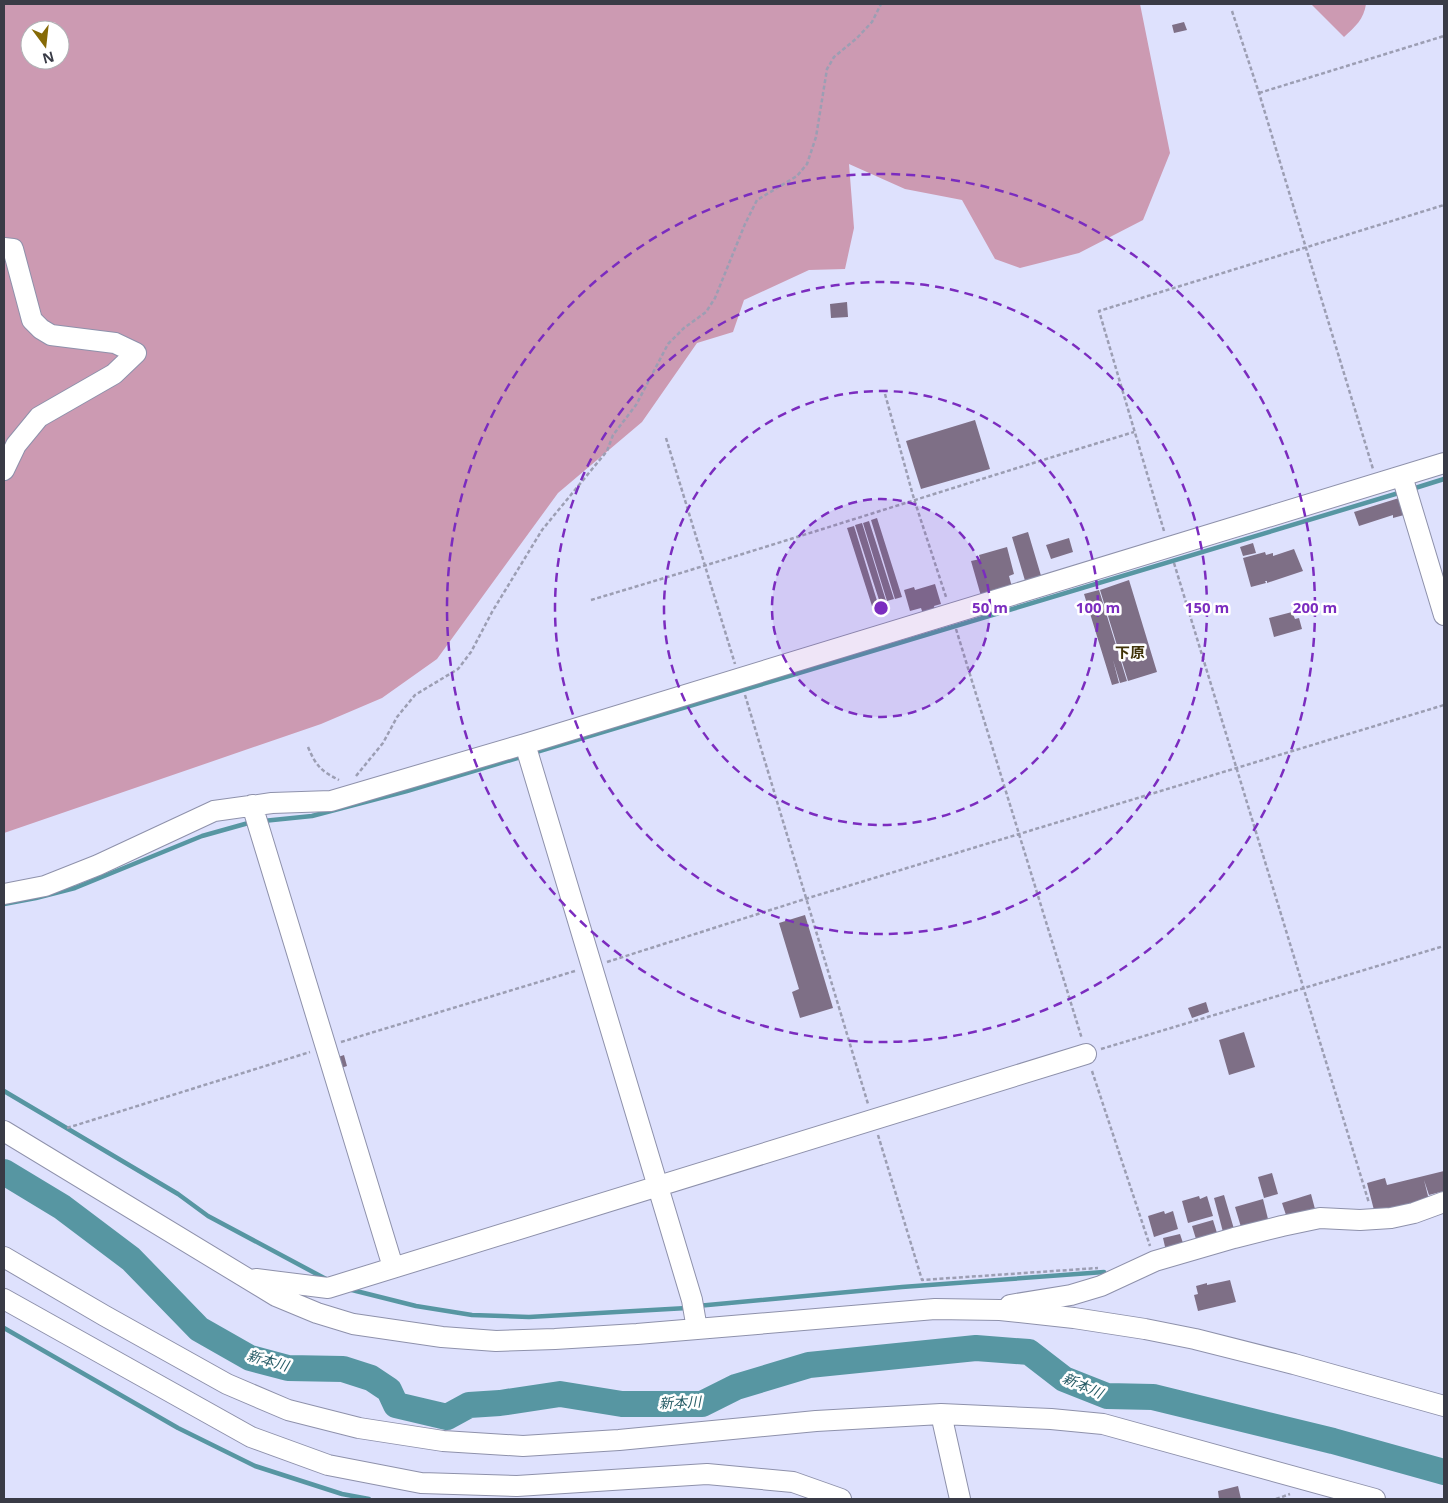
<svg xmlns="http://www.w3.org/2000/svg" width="1448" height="1503" font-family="'Open Sans','Noto Sans JP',sans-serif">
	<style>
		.forest { fill: #cc9ab2; fill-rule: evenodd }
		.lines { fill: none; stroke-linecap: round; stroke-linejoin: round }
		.stream { stroke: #5796a2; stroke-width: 4.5 }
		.river { stroke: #5796a2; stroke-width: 26 }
		.building { fill: #7e6f86 }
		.minor-casing { stroke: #8e91ab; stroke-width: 22 }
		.path { stroke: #9c9eb3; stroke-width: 2.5; stroke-dasharray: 4 2.5; stroke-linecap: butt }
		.minor { stroke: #fff; stroke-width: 20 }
		.ring { fill: none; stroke: #7b2cbf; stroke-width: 2.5; stroke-dasharray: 9 6 }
		.labels { text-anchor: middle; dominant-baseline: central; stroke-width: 5; stroke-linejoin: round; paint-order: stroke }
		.water-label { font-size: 14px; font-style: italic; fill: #265c66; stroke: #fff }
		.quarter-label { font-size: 15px; font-weight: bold; fill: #403308; stroke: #fff }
		.centre { fill: #7b2cbf; stroke: #fff; stroke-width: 2.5 }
		.ring-label { font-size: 15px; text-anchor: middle; font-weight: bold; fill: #7b2cbf; stroke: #fff; stroke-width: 5; stroke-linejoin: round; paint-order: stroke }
	</style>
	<rect width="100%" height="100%" fill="#dee1fd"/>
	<path class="forest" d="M4,4h1136l30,149 -27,67 -64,33 -59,15 -25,-9 -33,-59 -57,-11 -56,-25 5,64 -9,41 -36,1 -65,30 -11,32 -36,11 -55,79 -84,71 -121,166 -55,39 -61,26 -317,109zM30,30h30v30h-30z
		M1311,4h55c-2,15 -11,23 -22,33z"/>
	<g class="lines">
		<path class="stream" d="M1412,489l32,-10
			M533,753l869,-261
			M263,821l49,-5 95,-25 117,-35
			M4,904l32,-6 39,-10 127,-52 50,-14
			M4,1091l174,103 30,22 118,63
			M348,1289l68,17 56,9 57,2 158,-9
			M697,1306l205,-19 202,-15
			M4,1328l174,100 77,38 87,28 27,5"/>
		<path class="river" d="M4,1172l58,35 69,52 68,70 51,29 38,10 55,1 28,9 18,12 7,15 51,12 22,-12 31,-2 60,-9 62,10h80l34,-17 73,-22 167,-17 53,4 35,27 43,17 46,1 180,44 111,31"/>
	</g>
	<path class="building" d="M1184,22l3,8 -13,3 -2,-8z
		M847,302l1,15 -17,1 -1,-14z
		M975,420l15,49 -69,20 -15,-48z
		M1399,498l5,17 -11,3v-3l-34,11 -5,-14z
		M877,518l25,79 -7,2 -24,-79z
		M869,521l25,78 -7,2 -24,-78z
		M862,523l24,78 -6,2 -25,-78z
		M854,526l24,78 -6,2 -25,-78z
		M1028,532l14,47 -16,5 -14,-47z
		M1069,538l4,14 -22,7 -5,-14z
		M1253,543l3,10 -13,3 -3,-9z
		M1007,547l7,27 -5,2 3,11 -31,9 -10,-35 9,-2 -1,-4z
		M1294,549l9,22 -36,12v-2h-2l1,2 -15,4 -8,-29 22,-6 1,3 7,-2v3z
		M1129,580l28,92 -29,9 -28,-91z
		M935,584l6,20 -7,2 1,4 -12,4 -2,-6 -11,3 -6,-21 10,-3 1,3z
		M1099,590l28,91 -7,2 -7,-23 6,23 -7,2 -28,-91z
		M1292,612l3,7 4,-1 3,11 -28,8 -5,-19z
		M805,915l28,93 -33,10 -8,-26 7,-3 -20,-66z
		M1206,1002l3,10 -17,6 -4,-10z
		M1244,1032l11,35 -26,8 -10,-35z
		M344,1055l3,11 -9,3 -3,-11z
		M1444,1171v20l-15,4 -5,-15 5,20 -54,14 -8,-31 18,-5 2,7z
		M1272,1173l6,21 -14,4 -6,-21z
		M1311,1194l4,15 -28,9 -5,-15z
		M1224,1195l10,34 -11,3 -9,-34z
		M1199,1196l1,3 7,-3 6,20 -25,7 -6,-22z
		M1263,1199l5,20 -27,8 -6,-20z
		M1164,1211l1,3 8,-3 5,18 -24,8 -6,-21z
		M1213,1220l4,13 -21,6 -4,-13z
		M1180,1234l4,12 -18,5 -3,-13z
		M1230,1280l6,22 -38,9 -4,-16 4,-1 -2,-8 11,-3v2z
		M1238,1486l3,13h-22l-1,-8z"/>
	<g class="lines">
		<g class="minor-casing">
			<path id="minor" d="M4,248l9,1 19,71 9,9 10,6 64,8 21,10 -22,21 -75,43 -23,28 -12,25
				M1402,476l42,139
				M525,744l167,556 5,29
				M252,805l141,462
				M4,894l41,-8 53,-21 116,-54 58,-8 59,-2 194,-57 919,-281
				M4,1131l272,165 41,17 36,11 89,13 54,4 59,-2 82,-5 298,-25 65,1 74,8 71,11 50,10 99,25 150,42
				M4,1257l101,59 122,68 61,26 71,18 84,13 80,5 96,-6 197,-19 125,-7 110,5 52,5 272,75
				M256,1279l72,9 758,-234
				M4,1299l247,138 77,28 93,18 96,3 190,-12 86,8 48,17
				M1010,1305l61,-10 30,-9 54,-25 79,-23 48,-12 38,-8 40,2 31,-2 23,-5 30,-11
				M941,1414l19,85"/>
		</g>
		<path class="path" d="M1232,11l27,82 114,376
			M1259,93l185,-57
			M885,394l29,105 32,98
			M666,438l69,226
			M1164,531l-65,-220 345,-106
			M1174,563l195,640
			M591,600c182,-54 362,-113 543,-168
			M956,629l126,410
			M745,695l123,409
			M308,747c8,19 13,24 31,33
			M356,776l27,-33 14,-26 18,-22 43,-26 13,-17 21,-40 50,-82 65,-79 6,-16 23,-30 32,-61 16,-16 22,-16 9,-14 30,-74 12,-24 40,-24 10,-12 9,-27 11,-68 7,-12 23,-19 15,-16 9,-18
			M607,962l198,-63 639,-194
			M341,1042l234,-71
			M1101,1049l343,-103
			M1092,1071l58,175
			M67,1128l243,-76
			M878,1135l44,145 176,-12
			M1276,1499l14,-5"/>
		<use href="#minor" class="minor"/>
	</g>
	<circle cx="881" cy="608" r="109" fill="#7b2cbf" fill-opacity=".12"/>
	<g class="ring">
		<circle cx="881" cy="608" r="109"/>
		<circle cx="881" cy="608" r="217"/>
		<circle cx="881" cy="608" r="326"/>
		<circle cx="881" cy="608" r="434"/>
	</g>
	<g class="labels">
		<g class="water-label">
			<text transform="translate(268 1360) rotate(16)">新本川</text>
			<text transform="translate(1083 1385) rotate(24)">新本川</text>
			<text transform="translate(680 1402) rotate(-3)">新本川</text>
		</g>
		<g class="quarter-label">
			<text x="1130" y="652">下原</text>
		</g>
	</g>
	<circle cx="881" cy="608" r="8" class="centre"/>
	<g class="ring-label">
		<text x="990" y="613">50 m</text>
		<text x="1098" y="613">100 m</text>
		<text x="1207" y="613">150 m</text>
		<text x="1315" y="613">200 m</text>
	</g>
	<rect width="1448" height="1503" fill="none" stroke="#393b46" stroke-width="10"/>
	<g transform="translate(45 45) rotate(165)"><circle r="24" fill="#ffffff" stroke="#b0b1b5"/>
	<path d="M0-4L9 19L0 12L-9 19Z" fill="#866a06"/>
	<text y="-8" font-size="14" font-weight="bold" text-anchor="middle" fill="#393b46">N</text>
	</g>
</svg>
